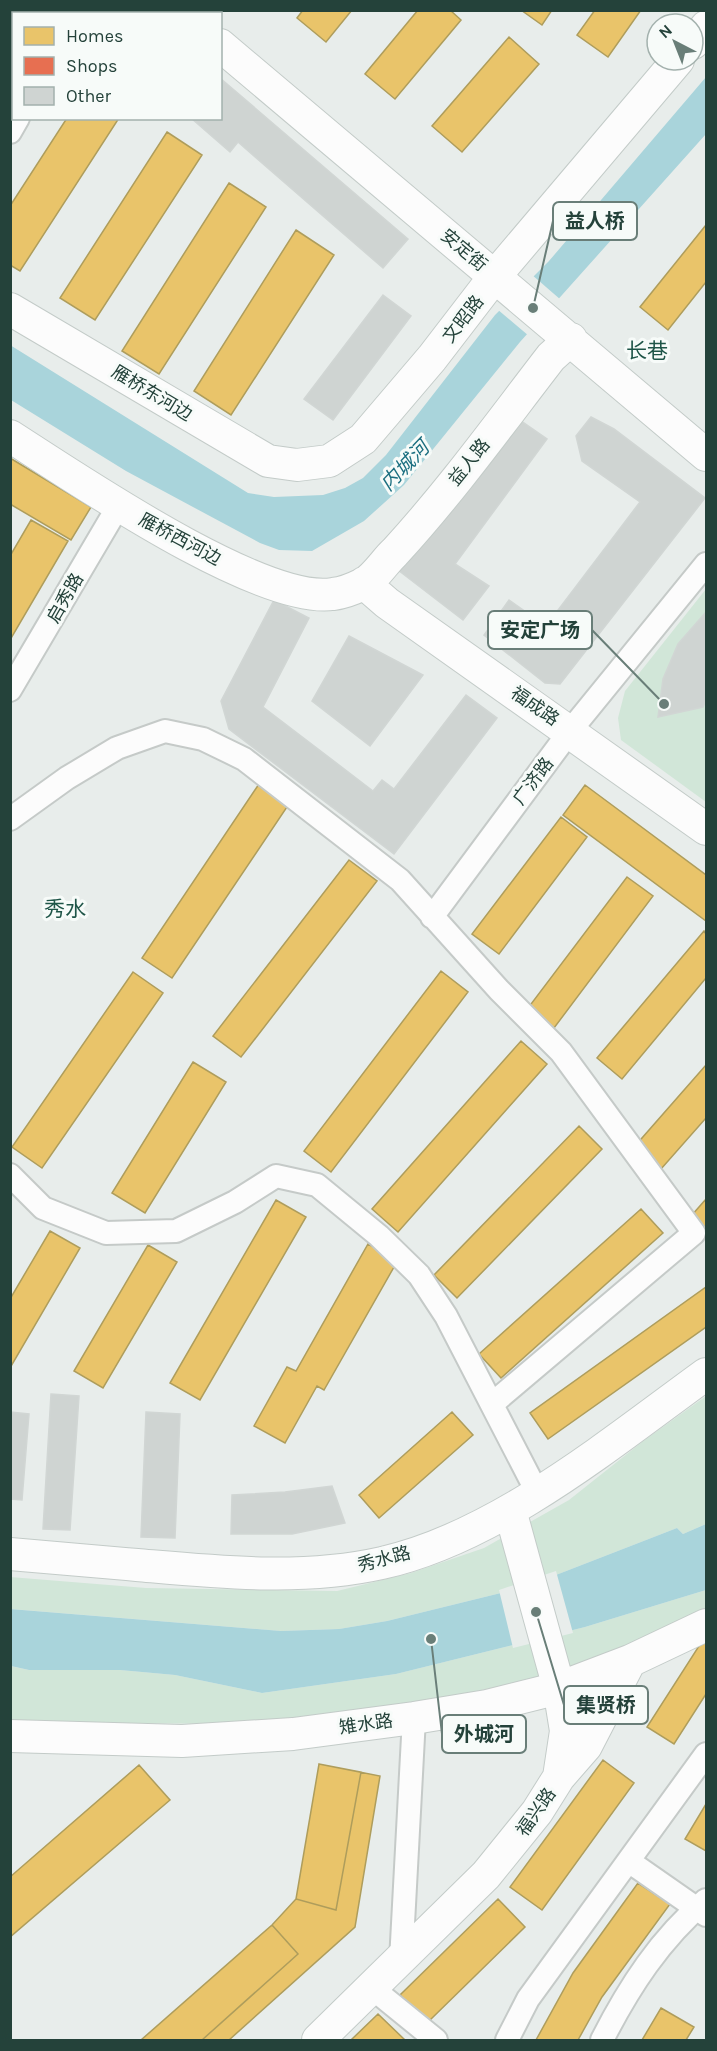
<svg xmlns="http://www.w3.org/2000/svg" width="717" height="2051" font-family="Karla,'Noto Sans SC',sans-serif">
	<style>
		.built { fill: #d6dedb }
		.green { fill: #d1e6d8 }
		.water { fill: #a9d4db }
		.pier { fill: #e8edeb }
		.homes { fill: #e9c46a; stroke: #ae9d5c; stroke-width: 1.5 }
		.shops { fill: #e76f51; stroke: #ac624a; stroke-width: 1.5 }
		.building { fill: #cfd4d2; stroke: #d1d6d4; stroke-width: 1.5 }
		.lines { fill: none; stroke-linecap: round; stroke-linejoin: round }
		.street-casing { stroke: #c5cac8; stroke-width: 26 }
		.secondary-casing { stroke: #c3cbc8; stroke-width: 34 }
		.street { stroke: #fcfcfc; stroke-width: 22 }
		.secondary { stroke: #fcfcfc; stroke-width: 32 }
		.labels { text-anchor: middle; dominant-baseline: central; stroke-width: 6; stroke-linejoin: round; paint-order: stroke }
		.street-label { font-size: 18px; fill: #24423a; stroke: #f7fbf9 }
		.water-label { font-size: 20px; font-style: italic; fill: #1c6f80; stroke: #f7fbf9 }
		.quarter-label { font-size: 21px; fill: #1f5548; stroke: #f7fbf9 }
		.leader { fill: none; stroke: #697e78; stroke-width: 2 }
		.callout-dot { fill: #697e78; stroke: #f7fbf9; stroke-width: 2 }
		.callout { fill: #f7fbf9; stroke: #697e78; stroke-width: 2 }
		.callout-label { font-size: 20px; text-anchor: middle; font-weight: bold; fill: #24423a }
	</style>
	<rect width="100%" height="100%" fill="#e8edeb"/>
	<path class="built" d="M11,11h55l-2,2 -50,1v87l-3,5z"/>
	<path class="green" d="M706,589v213l-85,-62 -3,-22 7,-27z
		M706,1396v128l-23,10 -6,-6 -152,59 -138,34 -48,8 -58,2 -270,-22 -1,-32 136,11 191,3 74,-18 73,-25 85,-48 73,-58z
		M706,1590v24l-120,54 -208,44 -140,12 -227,-2 -1,-56 19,4h91l55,5 87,18 134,-19 189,-47z"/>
	<path class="water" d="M706,77v57l-186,208 -116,143 -40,36 -52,30 -33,-1 -19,-7 -134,-72 -115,-71 -1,-55 238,148 26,4 49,-2 22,-7 18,-10 23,-23 109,-140 54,-54z
		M706,1524v66l-121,37 -189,47 -134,19 -87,-18 -55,-5h-91l-18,-4 -1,-57 271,22 58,-2 48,-8 138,-34 152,-59 6,6z"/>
	<path class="pier" d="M531,274l30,26 -32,36 -32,-27z
		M556,1571l17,62 -60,15 -14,-58z"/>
	<path class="homes" d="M303,10h49l-26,32 -29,-24z
		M418,10h32l11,10 -66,79 -30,-25z
		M521,10h31l-10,15z
		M595,10h46l-33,47 -31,-22z
		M509,37l30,27 -77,88 -30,-26z
		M67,118h52l-99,153 -10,-6v-59z
		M167,132l35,23 -107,165 -35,-22z
		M229,183l37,24 -107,167 -37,-23z
		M706,225v57l-38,48 -28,-23z
		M296,230l38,25 -103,160 -37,-24z
		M10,458l81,49 -20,33 -61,-36z
		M31,520l37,21 -58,99v-84z
		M261,781l30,20 -119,177 -30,-20z
		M585,785l121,90v46l-143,-106z
		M561,817l26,20 -88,117 -27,-20z
		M349,860l28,21 -136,176 -28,-21z
		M627,877l26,19 -99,132 -26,-20z
		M704,931l2,3v44l-84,101 -25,-21z
		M441,971l27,21 -137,180 -27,-21z
		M133,972l30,21 -121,175 -30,-21z
		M521,1041l26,23 -149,168 -26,-23z
		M193,1062l33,20 -81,131 -33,-20z
		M706,1065v53l-45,51 -26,-23z
		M579,1126l23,23 -145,149 -23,-23z
		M706,1199v29l-14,-13z
		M276,1200l30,17 -106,183 -30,-17z
		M641,1209l22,24 -162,145 -22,-24z
		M50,1231l30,17 -70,120v-69z
		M368,1244l30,16 -74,130 -7,-4 -32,57 -31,-17 33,-59 9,4z
		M148,1245l29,17 -74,126 -29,-17z
		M706,1287v40l-158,112 -18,-26z
		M452,1412l21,23 -94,83 -20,-23z
		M706,1635v59l-32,50 -27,-17z
		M603,1760l31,23 -92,127 -32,-23z
		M319,1764l61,12 -25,151 -126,113h-88l131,-115 24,-26z
		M319,1764l42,8 -25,138 -40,-11z
		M139,1765l31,35 -160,137v-60z
		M706,1804v47l-21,-12z
		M638,1883l32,21 -68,93 -24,43h-42l37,-67z
		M498,1899l27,28 -97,95 -28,-27z
		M272,1925l26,29 -96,86h-61z
		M661,2008l33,19 -8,13h-44z
		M378,2014l27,26h-54z"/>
	<path class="shops" d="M10,10h30l-2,4h-24v42l-4,5z"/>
	<path class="building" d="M120,10h23l3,4h-31z
		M220,78l188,161 -25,29 -145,-126 -8,10 -39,-34h29z
		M383,295l28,21 -78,104 -29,-21z
		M591,417l23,12 91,69 -145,186 -15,-1 -61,-48 25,-35 37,26 94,-124 -58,-41 -6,-25z
		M517,418l30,21 -92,125 34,22 -26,34 -69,-53z
		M274,600l35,18 -46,89 110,84 9,-11 12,9 72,-94 31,23 -103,136 -165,-125 -8,-28z
		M706,612v88l-3,7 -45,10 5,-38 15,-35z
		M349,636l74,39 -53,71 -58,-45z
		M51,1394l28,2 -9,134 -27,-1z
		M10,1412l19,2 -7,86 -12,-1z
		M146,1412l34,2 -5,124 -34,-1z
		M332,1486l13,37 -53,11h-61l1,-39 53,-3z"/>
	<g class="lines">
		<g class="street-casing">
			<path id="street" d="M79,14l2,-4
				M10,132l8,-14
				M10,690l109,-185
				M10,819l57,-41 50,-30 48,-17 38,8 41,20 156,121 99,110 62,62 133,181 -202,171
				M432,917l138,-186 136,-167
				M10,1175l33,33 63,25 70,-2 59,-29 41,-26 41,9 62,51 40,39 27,41 91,176
				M630,1862l76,53
				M401,1961l13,-243
				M372,1988l64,52
				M507,2040l21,-41 178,-245
				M602,2040c27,-53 58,-101 104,-140"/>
		</g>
		<g class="secondary-casing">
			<path id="secondary" d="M180,10l4,4
				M693,43l13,-16
				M220,45l486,410
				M10,309l258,152 29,4 32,-4 34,-22 69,-81 63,-82 183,-216
				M10,436c64,41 251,169 323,158 9,-1 22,-6 30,-10 12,-6 22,-23 32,-32 56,-61 105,-129 156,-195l20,-18
				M364,583l23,20 319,226
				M10,1554c43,4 85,7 127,11 81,7 165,16 245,-2 116,-26 230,-121 324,-189
				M10,1736l172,5 111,-7 121,-16 73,-12 72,-18 71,-27 76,-36
				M559,1777l27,-31 44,-85
				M318,2040l168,-165 51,-63 22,-35 7,-46 -7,-43 -49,-178"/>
		</g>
		<use href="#street" class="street"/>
		<use href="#secondary" class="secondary"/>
	</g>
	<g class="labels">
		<g class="street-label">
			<text transform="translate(464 250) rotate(40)">安定街</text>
			<text transform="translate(463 319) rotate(-52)">文昭路</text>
			<text transform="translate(152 393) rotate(31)">雁桥东河边</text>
			<text transform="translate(469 462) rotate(-51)">益人路</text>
			<text transform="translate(180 539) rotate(28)">雁桥西河边</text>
			<text transform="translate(65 598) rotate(-60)">启秀路</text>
			<text transform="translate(535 706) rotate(35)">福成路</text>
			<text transform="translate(533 781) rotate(-53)">广济路</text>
			<text transform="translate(384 1559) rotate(-15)">秀水路</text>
			<text transform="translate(366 1724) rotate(-8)">雉水路</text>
			<text transform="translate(536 1812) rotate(-55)">福兴路</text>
		</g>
		<g class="water-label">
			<text transform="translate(405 466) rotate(-46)">内城河</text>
		</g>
		<g class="quarter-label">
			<text x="647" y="351">长巷</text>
			<text x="65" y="909">秀水</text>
		</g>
	</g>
	<path class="leader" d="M533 308L553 221M664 704L592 630M536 1612L564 1705M431 1639L442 1734"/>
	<g class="callout-dot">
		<circle cx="533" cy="308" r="6"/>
		<circle cx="664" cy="704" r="6"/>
		<circle cx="536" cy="1612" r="6"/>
		<circle cx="431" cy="1639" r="6"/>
	</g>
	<g class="callout">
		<rect x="553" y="202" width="84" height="38" rx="6"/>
		<rect x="488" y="611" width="104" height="38" rx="6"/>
		<rect x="564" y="1686" width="84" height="38" rx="6"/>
		<rect x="442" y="1715" width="84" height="38" rx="6"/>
	</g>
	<g class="callout-label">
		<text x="595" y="228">益人桥</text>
		<text x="540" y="637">安定广场</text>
		<text x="606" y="1712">集贤桥</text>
		<text x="484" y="1741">外城河</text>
	</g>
	<rect width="717" height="2051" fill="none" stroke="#24423a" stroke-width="24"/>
	<rect x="12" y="12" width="210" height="108" fill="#f7fbf9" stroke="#a3b1ad" stroke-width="1.5"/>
	<rect x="24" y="27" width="30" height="18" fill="#e9c46a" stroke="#a3b1ad" stroke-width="1.5"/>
	<text x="66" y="42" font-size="18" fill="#24423a">Homes</text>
	<rect x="24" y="57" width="30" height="18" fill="#e76f51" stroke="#a3b1ad" stroke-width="1.5"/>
	<text x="66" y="72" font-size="18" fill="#24423a">Shops</text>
	<rect x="24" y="87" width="30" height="18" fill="#cfd4d2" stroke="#a3b1ad" stroke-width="1.5"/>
	<text x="66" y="102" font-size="18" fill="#24423a">Other</text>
	<g transform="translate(675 42) rotate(318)"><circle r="28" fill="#f7fbf9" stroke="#a3b1ad" stroke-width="1.5"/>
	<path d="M0-4.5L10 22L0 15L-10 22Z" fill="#697e78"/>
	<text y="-9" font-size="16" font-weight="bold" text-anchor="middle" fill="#24423a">N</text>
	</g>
</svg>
